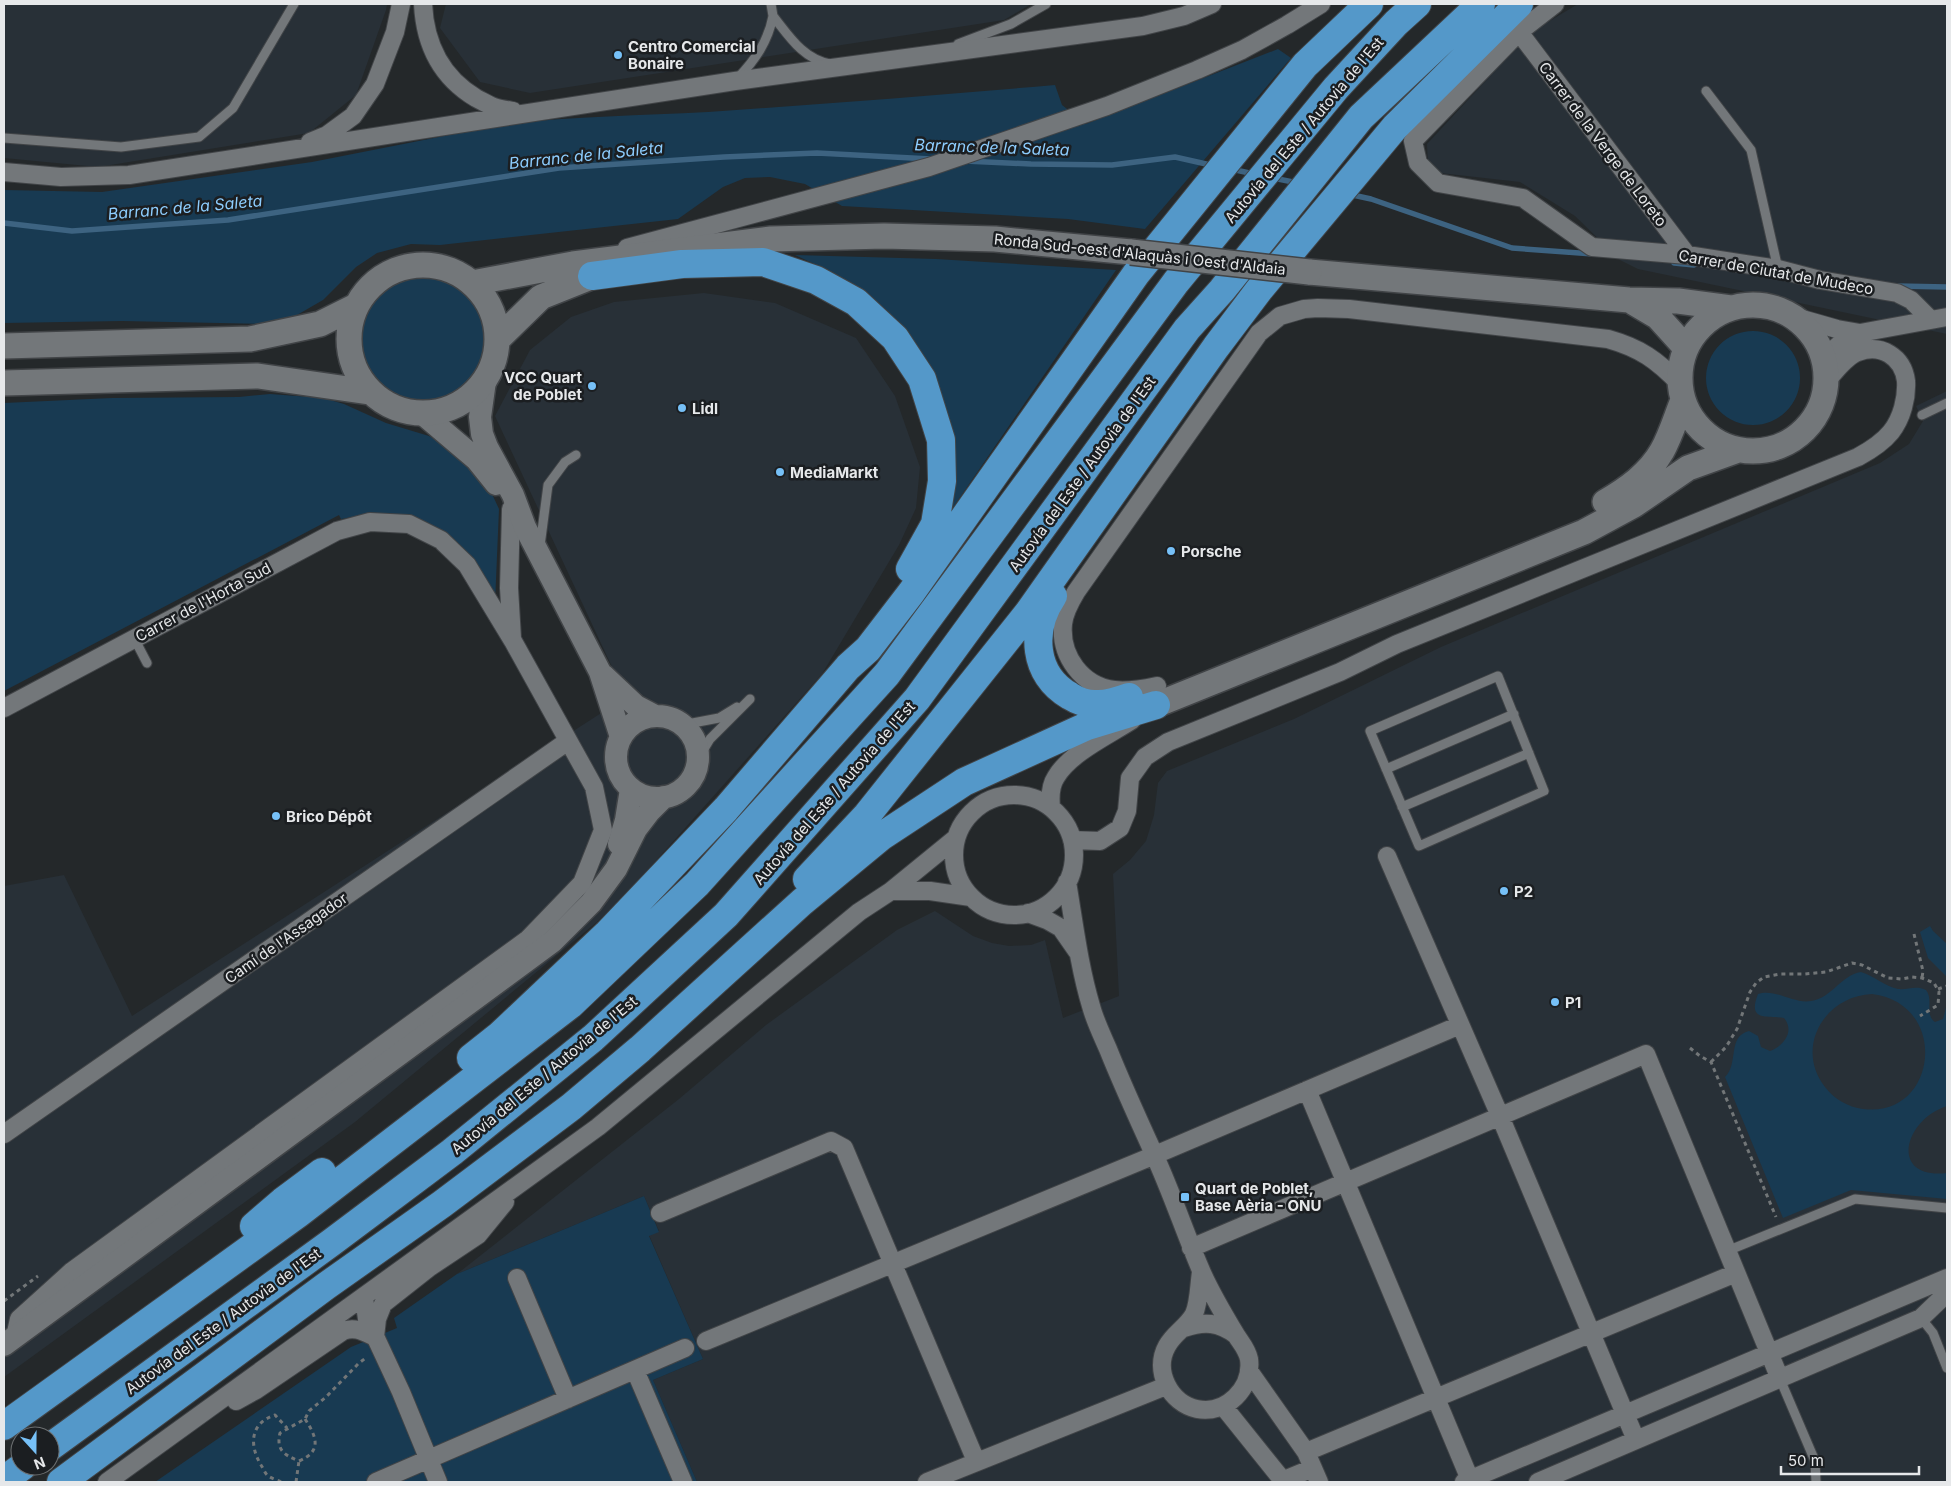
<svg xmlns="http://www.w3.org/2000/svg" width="1951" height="1486" font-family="Inter,sans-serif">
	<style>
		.built { fill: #283037 }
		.green { fill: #183a52; fill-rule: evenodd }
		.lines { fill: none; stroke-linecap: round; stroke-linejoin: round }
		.stream { stroke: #3d6381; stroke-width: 5.5 }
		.service-casing { stroke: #414447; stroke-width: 11 }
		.minor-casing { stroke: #414447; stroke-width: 20 }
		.tertiary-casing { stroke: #414447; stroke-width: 25 }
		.secondary-casing { stroke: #414447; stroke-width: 28 }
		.motorway-casing { stroke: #414447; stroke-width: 30 }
		.path { stroke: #727678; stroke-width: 3; stroke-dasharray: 4 4; stroke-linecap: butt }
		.service { stroke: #73777a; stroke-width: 9 }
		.minor { stroke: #73777a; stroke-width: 18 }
		.tertiary { stroke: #73777a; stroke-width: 22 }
		.secondary { stroke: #73777a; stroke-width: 25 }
		.motorway { stroke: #5498c9; stroke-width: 28 }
		.secondary-bridge-casing { stroke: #414447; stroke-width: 28; stroke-linecap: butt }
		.secondary-bridge { stroke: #73777a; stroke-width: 25 }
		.poi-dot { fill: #76c0f7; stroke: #1b1e21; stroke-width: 2 }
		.labels { text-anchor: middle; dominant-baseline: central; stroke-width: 5; stroke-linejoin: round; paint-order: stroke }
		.poi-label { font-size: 15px; font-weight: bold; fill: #e6e8ea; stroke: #1b1e21; text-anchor: start }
		.street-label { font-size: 15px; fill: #e6e8ea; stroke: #1b1e21 }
		.water-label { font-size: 16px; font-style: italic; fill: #8dcdfe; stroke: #1b1e21 }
	</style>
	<rect width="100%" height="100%" fill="#24282a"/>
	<path class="built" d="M4,4h383l-1,6 -30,85 -47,38 -211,34 -94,-9z
		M446,4h585l-27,16 -474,73 -50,-11 -40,-54z
		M1578,4h369v330l-309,-65 -18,-9 -45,-44 -55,-34 -80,-9 -12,-9 -1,-20 104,-112z
		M704,293l71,10 81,35 39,58 25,71 -4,41 -17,37 -77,129 -208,234 -259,214 -351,255v-491l60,-11 68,141 494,-319 -131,-281 35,-66 41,-33 43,-15z
		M1947,391v1091h-1250l-44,-102 50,-21 -54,-124 10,-4 -15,-35 -187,78 222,-175 87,-74 131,-95 38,-19 38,25 19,7 17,3 22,-1 14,-5 18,78 56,-22 -6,-122 17,-14 16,-19 8,-26 4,-32 9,-12 127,-52 147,-72 439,-184 29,-19 14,-23 -7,-15z"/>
	<path class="green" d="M1278,49l13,9 -146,171 -77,-10 -226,-13 -37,-22 -35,-7 -25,1 -22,9 -45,32 -238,26 -29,-1 -34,9 -21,14 -33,33 -26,15 -32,9 -143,-3 -118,2v-133l98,2 210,-30 188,-37c69,-9 139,-9 208,-13 116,-8 231,-17 347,-27l7,20 24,19z
		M795,255l141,4 180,11 -166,242 -52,-188 -28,-27 -47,-29z
		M361 339a62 62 0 1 1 124 0a62 62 0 1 1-124 0Z
		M1706 378a47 47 0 1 1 94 0a47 47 0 1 1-94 0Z
		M270,394l53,4 21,6 42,19 43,13 24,14 21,20 18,24 7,15 -4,94 -71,-81 -22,-8h-32l-29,5 -2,-4 -335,176v-288l108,-5 127,-1z
		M1930,926l3,5 14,13v33l-19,-19 -8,-26z
		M1861,972c13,4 25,15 37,17 10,1 18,-4 28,1 8,10 -2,24 9,32l8,-3 4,-15v102c-44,14 -58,74 0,67v26l-96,-9 -68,28 -58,-141c14,-13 2,-41 24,-46l9,5 3,11 9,4c14,-5 25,-20 14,-33 -17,-3 -37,4 -26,-24 17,-6 35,10 53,7 21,-3 30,-26 50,-29zM1872,994c79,10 65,125 -9,115 -15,-2 -29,-10 -38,-22 -31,-40 0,-91 47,-93z
		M644,1196l15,36 -10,4 54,123 -50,21 44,102h-542l196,-135 46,-19 -3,-10 63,-44z"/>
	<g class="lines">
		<path class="stream" d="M965,161l66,3 81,1 63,-8 40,9
			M1231,169l23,5
			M1273,178l25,5
			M1348,194l23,5 141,49 81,6
			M4,223l68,8 156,-11 331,-52 165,-11 93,-4 114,6
			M1674,263l20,2
			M1897,286l50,1"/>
		<g class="service-casing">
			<path id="service" d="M771,4l2,12
				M958,44l53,-20 35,-20
				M737,79c18,-19 31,-37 36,-63 16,20 30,43 57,48
				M1706,91l45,59 27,119
				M4,138l117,9 78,-10 34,-29 61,-104
				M1922,415l25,-12
				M540,546l8,-61 17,-23 11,-7
				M134,638l13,25
				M1498,676l46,115 -125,55 -49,-115z
				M682,725l37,-7 18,-11
				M698,759l12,-20 40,-40
				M1386,769l128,-55
				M1402,807l127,-54
				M1727,1251l128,-52 92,9
				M1921,1318l12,15 14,35
				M1780,1379l35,82 1,21"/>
		</g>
		<g class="minor-casing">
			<path id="minor" d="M423,4c2,41 18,73 53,94 6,3 12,7 18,9 6,2 13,3 19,4
				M1555,4l-36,28 -106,109 5,22 20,20 85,15 69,49 95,8 91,14 42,11 77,13 14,7 20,20
				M1519,32l168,223
				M310,142l17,-7 26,-19 22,-32 20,-52 6,-28
				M4,172l57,5 68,-2 606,-94 408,-55 41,-10 28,-12
				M627,248l302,-81 178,-61 90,-36 45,-20 45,-25 34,-21
				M1795,317l42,12 23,4
				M1824,358l17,-15 19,-10 87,-16
				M511,509l-2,79 3,50
				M1157,686c-14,3 -29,6 -43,4 -32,-4 -54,-34 -51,-66 1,-11 7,-22 13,-32l183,-259 21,-17 24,-7 14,-1 31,1 259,30c32,9 49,21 72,45
				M4,708l333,-177 33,-9 39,2 32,16 26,25 46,76 81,146 9,43 -21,53 -54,56 -456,332 -53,48 -4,18
				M954 855a60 60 0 1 1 120 0a60 60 0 1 1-120 0Z
				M1051,807c-1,-10 -1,-21 5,-30 14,-24 53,-42 76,-57
				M1072,840l28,1 20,-13 7,-17 3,-33 15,-21 23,-15 172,-70 57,-28 461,-187c13,-7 24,-14 33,-25 11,-14 16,-34 15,-51 -3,-24 -25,-38 -48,-29 -12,4 -22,19 -31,28
				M1387,856l113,260 136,324
				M1067,882c7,41 12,84 24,124 4,15 11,29 17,43 14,35 30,70 46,105 17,37 30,76 46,114 9,22 24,47 36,67 5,8 11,14 13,24 4,29 -23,56 -52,50 -27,-6 -44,-38 -30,-63 7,-13 20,-19 27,-32 5,-11 5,-29 7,-42
				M891,891h39l41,6
				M1028,913l19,7 14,8 16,23
				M1307,1090l164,392
				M4,1134l564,-393
				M660,1213l171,-72 13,7 132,313
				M1191,1248l455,-194 134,325
				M517,1278l51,121
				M364,1298l3,21 34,73 37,90
				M1184,1328c20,-7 35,-6 52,7
				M375,1337l2,-18 6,-15 47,-37 48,-32 27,-33
				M706,1341l449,-186 305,-130
				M635,1370l48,112
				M1249,1371l57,81 13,30
				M236,1401l20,-11 87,-59c12,-5 21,1 32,6
				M1223,1406l61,76
				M1306,1452l430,-179
				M1284,1480l29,-12
				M107,1482l491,-355 261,-215 32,-21 65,-53
				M376,1482l309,-134
				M927,1482l239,-96
				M1464,1482l483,-204
				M1538,1482l383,-164 26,-25"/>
		</g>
		<g class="tertiary-casing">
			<path id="tertiary" d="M485,381l-5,36 2,17 5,13 26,48 12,32 75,145 21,65
				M423,414l53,45 20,25
				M603,675l33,31 19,10
				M616 757a41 41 0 1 1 82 0a41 41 0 1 1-82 0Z
				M619,844l7,-24 5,-31
				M4,1345l548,-403 39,-39 25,-34 20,-40 13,-17 15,-15"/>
		</g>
		<g class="secondary-casing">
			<path id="secondary" d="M349 339a74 74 0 1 1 148 0a74 74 0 1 1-148 0Z
				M1309,272l320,28 49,1 53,7
				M472,283l101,-19 198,-25 113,-3 111,3 136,13
				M1631,301l27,16 28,31
				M1680 378a73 73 0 1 1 146 0a73 73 0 1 1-146 0Z
				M497,340l44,-43 70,-28
				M4,346l246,-7 70,-15 36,-18
				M4,383l254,-7 111,16
				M1605,502c22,-13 44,-28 57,-51 9,-16 14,-34 21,-51
				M1156,705l428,-173 50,-27 54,-37 50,-18"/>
		</g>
		<g class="motorway-casing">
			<path id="motorway" d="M592,276l90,-12 81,-2 53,18 40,22 39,36 27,41 19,61 1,41 -7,43 -25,45
				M1053,596c-23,34 -20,79 17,100 8,5 15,8 25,8 12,1 23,-3 34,-7
				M807,879l60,-64 161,-202 188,-266 43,-57 136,-163 124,-123
				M471,1058l29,-23 108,-102 118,-124 122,-142 20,-18 43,-56 225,-319 169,-209 64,-61
				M254,1226l29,-25 39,-29
				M4,1426l294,-212 272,-209 127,-121 190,-210 289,-392 160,-194 60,-65 21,-19
				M50,1447l282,-205 120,-90 141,-114 133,-123 191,-216 270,-370 35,-39 139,-173 120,-113
				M4,1480l19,-14
				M61,1482l265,-196 116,-82 129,-97 69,-58 162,-147 80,-66 82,-54 123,-56 69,-21"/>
		</g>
		<path class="path" d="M1914,934l9,37 -1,7
			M1938,989l9,-3
			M1690,1048l10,8 11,6 65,155
			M1711,1062l15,-15 11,-18 13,-37 6,-9 8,-6 16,-3h25l21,-2 26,-9 10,2 26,13 14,1 10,-2 10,1 12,5 5,9 -1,13 -18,11
			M4,1301l34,-25
			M305,1419c11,17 18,32 -6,42 -15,-6 -23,-11 -19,-28l25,-14 4,-8 17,-14 33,-34 8,-6
			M281,1482c-4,-2 -11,-4 -14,-7 -2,-2 -4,-7 -6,-10 -12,-20 -11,-42 14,-50l12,13
			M296,1482l3,-21"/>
		<use href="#service" class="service"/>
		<use href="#minor" class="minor"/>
		<use href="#tertiary" class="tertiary"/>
		<use href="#secondary" class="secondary"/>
		<use href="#motorway" class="motorway"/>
		<g class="secondary-bridge-casing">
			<path id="secondary-bridge" d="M1131,252l178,20"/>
		</g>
		<use href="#secondary-bridge" class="secondary-bridge"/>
	</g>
	<g class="poi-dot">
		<circle cx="618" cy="55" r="5"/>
		<circle cx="592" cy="386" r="5"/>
		<circle cx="682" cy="408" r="5"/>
		<circle cx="780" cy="472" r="5"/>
		<circle cx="1171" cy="551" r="5"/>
		<circle cx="276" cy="816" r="5"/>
		<circle cx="1504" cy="891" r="5"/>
		<circle cx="1555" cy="1002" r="5"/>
		<rect x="1180" y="1192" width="10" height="10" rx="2.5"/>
	</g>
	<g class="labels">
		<g class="poi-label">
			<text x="628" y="46">Centro Comercial<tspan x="628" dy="17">Bonaire</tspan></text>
			<text x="582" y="377" text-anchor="end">VCC Quart<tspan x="582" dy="17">de Poblet</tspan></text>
			<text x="692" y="408">Lidl</text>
			<text x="790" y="472">MediaMarkt</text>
			<text x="1181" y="551">Porsche</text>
			<text x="286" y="816">Brico Dépôt</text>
			<text x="1514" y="891">P2</text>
			<text x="1565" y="1002">P1</text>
			<text x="1195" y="1188">Quart de Poblet,<tspan x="1195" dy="17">Base Aèria - ONU</tspan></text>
		</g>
		<g class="street-label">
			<text transform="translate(1304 130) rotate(-50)">Autovía del Este / Autovia de l'Est</text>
			<text transform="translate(1603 144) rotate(53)">Carrer de la Verge de Loreto</text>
			<text transform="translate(1140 254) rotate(6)">Ronda Sud-oest d'Alaquàs i Oest d'Aldaia</text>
			<text transform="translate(1776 272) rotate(10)">Carrer de Ciutat de Mudeco</text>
			<text transform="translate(1082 474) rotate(-54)">Autovía del Este / Autovia de l'Est</text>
			<text transform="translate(203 602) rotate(-28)">Carrer de l'Horta Sud</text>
			<text transform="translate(834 793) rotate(-49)">Autovía del Este / Autovia de l'Est</text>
			<text transform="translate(286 938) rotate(-35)">Camí de l'Assagador</text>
			<text transform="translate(544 1075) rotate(-40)">Autovía del Este / Autovia de l'Est</text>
			<text transform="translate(223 1321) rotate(-36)">Autovía del Este / Autovia de l'Est</text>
		</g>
		<g class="water-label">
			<text transform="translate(992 147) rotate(2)">Barranc de la Saleta</text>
			<text transform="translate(586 155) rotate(-6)">Barranc de la Saleta</text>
			<text transform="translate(185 207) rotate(-5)">Barranc de la Saleta</text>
		</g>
	</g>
	<rect width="1951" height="1486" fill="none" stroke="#e6e8ea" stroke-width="10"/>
	<g transform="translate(35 1451) rotate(159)"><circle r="24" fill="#1b1e21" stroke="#6c6f71"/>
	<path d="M0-4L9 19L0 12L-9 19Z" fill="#76c0f7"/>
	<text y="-8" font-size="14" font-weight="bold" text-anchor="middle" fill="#e6e8ea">N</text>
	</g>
	<path d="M1781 1466v8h138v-8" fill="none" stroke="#e6e8ea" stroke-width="2.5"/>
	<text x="1788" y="1466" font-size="15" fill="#e6e8ea" stroke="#1b1e21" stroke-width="4" paint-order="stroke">50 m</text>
</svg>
